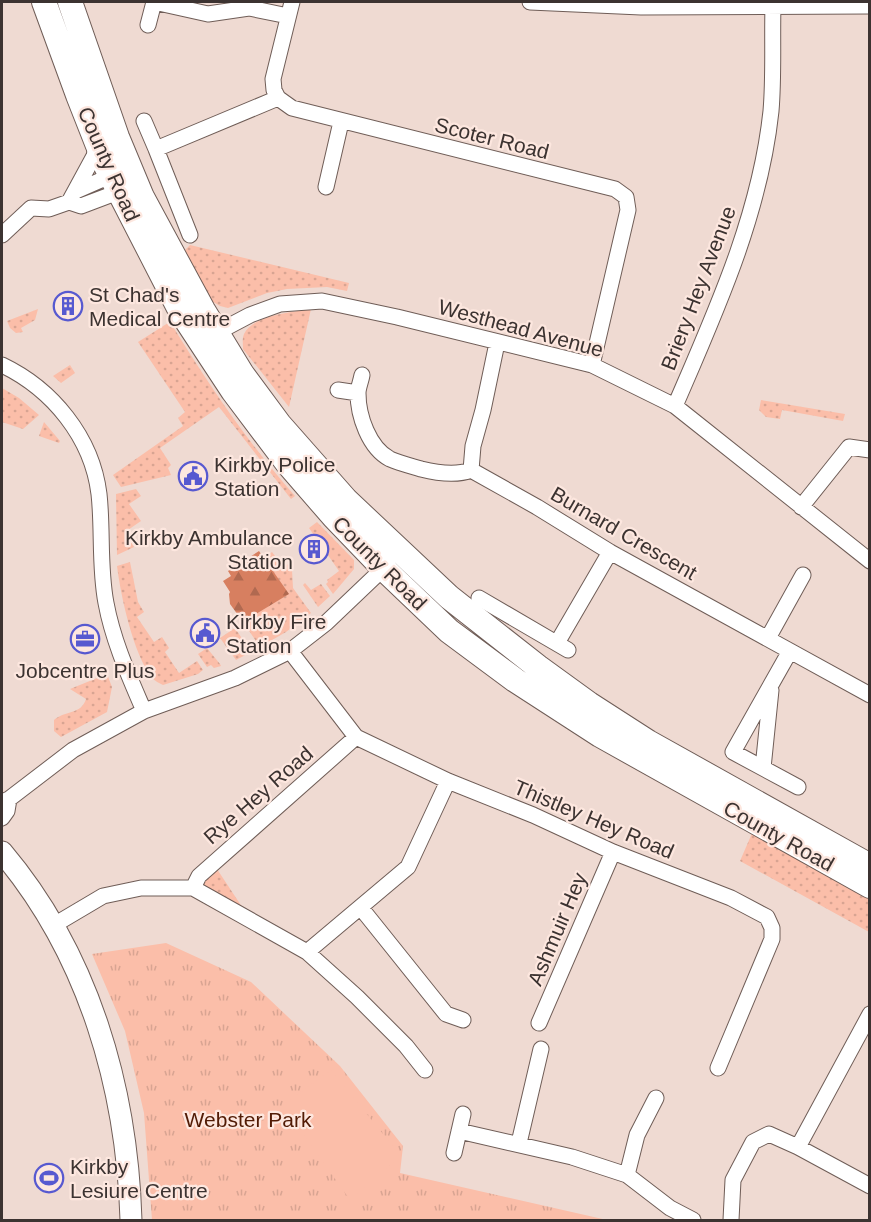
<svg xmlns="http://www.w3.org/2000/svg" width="871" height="1222" font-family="Helvetica,sans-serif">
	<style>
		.grass { fill: url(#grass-dots) }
		.forest { fill: url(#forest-firs) }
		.park { fill: url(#park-tufts) }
		.pitch { fill: #fbbea9 }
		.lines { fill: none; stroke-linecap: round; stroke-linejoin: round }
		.street-casing { stroke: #6f5d57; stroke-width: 17 }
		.secondary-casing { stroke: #6f5d57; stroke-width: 23 }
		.primary-casing { stroke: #6f5d57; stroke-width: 26 }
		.street { stroke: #fff; stroke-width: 15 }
		.secondary { stroke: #fff; stroke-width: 21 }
		.primary { stroke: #fff; stroke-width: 24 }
		.labels { text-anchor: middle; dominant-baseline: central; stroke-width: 4.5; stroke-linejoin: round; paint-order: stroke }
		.street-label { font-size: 21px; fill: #3c3331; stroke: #fde7df }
		.poi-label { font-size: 21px; fill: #3c3331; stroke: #fde7df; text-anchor: start }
		.park-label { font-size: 21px; fill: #521b05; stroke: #fde7df }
	</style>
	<defs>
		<pattern id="grass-dots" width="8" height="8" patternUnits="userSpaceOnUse" patternTransform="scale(1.5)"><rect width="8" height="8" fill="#fbbea9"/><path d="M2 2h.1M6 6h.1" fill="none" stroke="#d8a492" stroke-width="1.8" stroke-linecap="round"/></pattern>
		<pattern id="forest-firs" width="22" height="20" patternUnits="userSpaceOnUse" patternTransform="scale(1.5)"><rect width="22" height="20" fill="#d77f60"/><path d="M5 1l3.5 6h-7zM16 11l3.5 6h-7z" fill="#b06950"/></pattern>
		<pattern id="park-tufts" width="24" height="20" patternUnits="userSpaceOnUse" patternTransform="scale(1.5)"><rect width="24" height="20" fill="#fbbea9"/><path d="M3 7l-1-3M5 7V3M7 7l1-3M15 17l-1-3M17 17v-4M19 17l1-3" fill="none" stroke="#d8a492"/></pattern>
	</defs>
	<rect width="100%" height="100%" fill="#efdad2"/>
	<path class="grass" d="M190,245l159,38 -2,8 -20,-4 -40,2 -20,4 -39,15 -8,-2 -10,-6 -25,-50z
		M38,309l-3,11 -14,8 2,4 -7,1 -6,-5 -3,-7z
		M311,309l-22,98 -46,-58c0,-5 -1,-10 1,-15 9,-19 49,-22 67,-25z
		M168,323l4,2c37,60 76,118 123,171l-4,3 -72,-92 -59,41 11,17 -3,3 3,7 -50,12 -8,-12 70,-49 -5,-8 7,-6 -47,-70z
		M70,365l5,8 -14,10 -8,-7z
		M2,388l17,10 20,17 -16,14 -21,-7z
		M761,400l84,14 -2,7 -61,-11 -2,9 -14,-2 -7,-7z
		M44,422l16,19 -1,2 -20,-7z
		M136,489l5,7 -12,8 12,17 -16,11 9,15 -17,8 -1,-61z
		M317,522l37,38v9l-21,25 -7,-10 2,-2 -1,-2 12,-9 -30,-43z
		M272,552l7,9 3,-2 4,6 4,-1 2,6 1,18 18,25 -25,19 -26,15 -17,-25 45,-28 -24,-36z
		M130,562l8,40 6,10 -7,5 17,25 8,-5 7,11 -4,4 14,21 18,-12 6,9 -5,4 -35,11c-4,-2 -8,-4 -11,-7 -19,-25 -31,-81 -35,-112z
		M305,583l6,7 10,-6 9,12 -12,11 -15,-22z
		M235,628l16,24 -15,8 -16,-22z
		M207,648l13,16 1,2 -7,2 -3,-3 -4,2 -9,-13z
		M107,674l5,13 -5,25 -46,25 -7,-6v-11c11,-10 27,-5 32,-21l-16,-10z
		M756,824l113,66v42l-129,-71z
		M213,863l39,59 -59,-34z"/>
	<path class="forest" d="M259,551l30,43 -46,28 -13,-18 -1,-10 1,-2 -7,-11 8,-5 -3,-5z"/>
	<path class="park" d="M166,943l85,39 89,84 63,80 -3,27 207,47h-455l-8,-107 -19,-82 -33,-77z"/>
	<path class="pitch" d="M331,1070l70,86 -51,44 -67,-95z"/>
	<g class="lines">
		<g class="street-casing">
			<path id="street" d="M292,2l-19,77 1,11 4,8 14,10 323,81 11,8 2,13 -36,155
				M530,2l111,5 229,-1
				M148,25l6,-23 54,12 41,-6 39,8
				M144,121l12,28
				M326,187l15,-65
				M76,191l41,-18
				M69,202l25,-46 3,-12
				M2,235l29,-27 18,1 20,-7 12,4 45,-17
				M190,235l-34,-86 122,-51
				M216,333l34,-18 30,-11 42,-3 75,16 195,48 83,41 195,155
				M2,365c50,24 90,72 97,129 4,36 0,73 7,109 7,38 23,73 38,108
				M362,375c-1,6 -4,13 -4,18 0,23 11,55 32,66 9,4 21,7 31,10 16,4 35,7 50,1
				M338,390l20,3
				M675,406c41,-95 85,-191 96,-295 3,-35 1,-71 2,-106
				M471,470l66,37 73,45 260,143
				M471,470l2,-24 10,-36 14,-67
				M801,507l48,-60 21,3
				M479,598l89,52
				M768,638l35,-63
				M557,643l53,-91
				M290,651l66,86 92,44 85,34 80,37 118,46 36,19 5,11v11l-54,129
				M790,651l-57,101 65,35
				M763,768l8,-78
				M2,802l7,-3 64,-49 71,-39 91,-33 55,-27 36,-28 62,-59
				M2,818l5,-7 2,-12
				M193,888l6,-12 157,-139
				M361,908l85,106 17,6
				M54,925l49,-29 38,-8h52l114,64 50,45 49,49 19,24
				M307,952l101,-85 40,-86
				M539,1023l74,-171
				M459,1131l113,26 55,18 43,33 23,12
				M519,1143l22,-94
				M798,1147l72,-133
				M454,1153l9,-39
				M627,1175l10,-40 19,-37
				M731,1220l2,-40 20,-38 16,-8 29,13 72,39"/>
		</g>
		<g class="secondary-casing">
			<path id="secondary" d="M2,852c87,103 125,236 129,368"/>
		</g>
		<g class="primary-casing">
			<path id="primary" d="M44,2l34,93 28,71 75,146 52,79 55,73 46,53 50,52 65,62 66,49 85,55 270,151
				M70,2l47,135 25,60 61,113 39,64 37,50 67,76 103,97 89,70 51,37 59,38 222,124"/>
		</g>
		<use href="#street" class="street"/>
		<use href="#secondary" class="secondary"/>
		<use href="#primary" class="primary"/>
	</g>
	<defs>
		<g id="building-ring" transform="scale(1.5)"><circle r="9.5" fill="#fde7df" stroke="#5759d0" stroke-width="1.5"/><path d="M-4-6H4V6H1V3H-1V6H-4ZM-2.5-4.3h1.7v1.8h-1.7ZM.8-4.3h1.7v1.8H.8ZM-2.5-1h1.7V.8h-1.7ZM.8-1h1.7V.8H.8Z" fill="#5759d0"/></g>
		<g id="civic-ring" transform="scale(1.5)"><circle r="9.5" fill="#fde7df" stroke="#5759d0" stroke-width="1.5"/><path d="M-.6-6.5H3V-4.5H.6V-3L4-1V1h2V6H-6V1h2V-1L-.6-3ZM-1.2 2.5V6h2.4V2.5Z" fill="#5759d0"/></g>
		<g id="office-ring" transform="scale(1.5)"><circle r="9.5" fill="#fde7df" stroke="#5759d0" stroke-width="1.5"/><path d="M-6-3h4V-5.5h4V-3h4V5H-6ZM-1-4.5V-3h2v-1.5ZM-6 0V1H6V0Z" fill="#5759d0"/></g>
		<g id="stadium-ring" transform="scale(1.5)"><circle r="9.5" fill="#fde7df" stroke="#5759d0" stroke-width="1.5"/><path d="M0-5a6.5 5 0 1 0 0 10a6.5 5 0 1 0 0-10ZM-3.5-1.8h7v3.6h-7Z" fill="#5759d0"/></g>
	</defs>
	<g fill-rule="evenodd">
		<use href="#building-ring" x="68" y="306"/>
		<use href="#civic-ring" x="193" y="476"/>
		<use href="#building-ring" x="314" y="549"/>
		<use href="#civic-ring" x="205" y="633"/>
		<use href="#office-ring" x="85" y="639"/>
		<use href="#stadium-ring" x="49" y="1178"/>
	</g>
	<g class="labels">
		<g class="street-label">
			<text transform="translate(492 138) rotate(14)">Scoter Road</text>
			<text transform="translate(109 164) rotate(66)">County Road</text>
			<text transform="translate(698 288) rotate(-69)">Briery Hey Avenue</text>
			<text transform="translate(521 328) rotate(15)">Westhead Avenue</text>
			<text transform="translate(624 533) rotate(30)">Burnard Crescent</text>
			<text transform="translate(380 563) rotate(45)">County Road</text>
			<text transform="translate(258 795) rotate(-41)">Rye Hey Road</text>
			<text transform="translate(594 819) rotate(23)">Thistley Hey Road</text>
			<text transform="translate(779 836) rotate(29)">County Road</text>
			<text transform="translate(557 929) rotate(-67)">Ashmuir Hey</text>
		</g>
		<g class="poi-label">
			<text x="89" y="294">St Chad's<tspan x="89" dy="24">Medical Centre</tspan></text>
			<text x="214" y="464">Kirkby Police<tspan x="214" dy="24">Station</tspan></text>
			<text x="293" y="537" text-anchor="end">Kirkby Ambulance<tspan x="293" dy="24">Station</tspan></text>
			<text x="226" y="621">Kirkby Fire<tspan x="226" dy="24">Station</tspan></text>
			<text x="85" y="670" text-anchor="middle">Jobcentre Plus</text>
			<text x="70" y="1166">Kirkby<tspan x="70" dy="24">Lesiure Centre</tspan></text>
		</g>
		<g class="park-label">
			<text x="248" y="1119">Webster Park</text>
		</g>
	</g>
	<rect width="871" height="1222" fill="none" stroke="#3c3331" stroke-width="6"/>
</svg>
